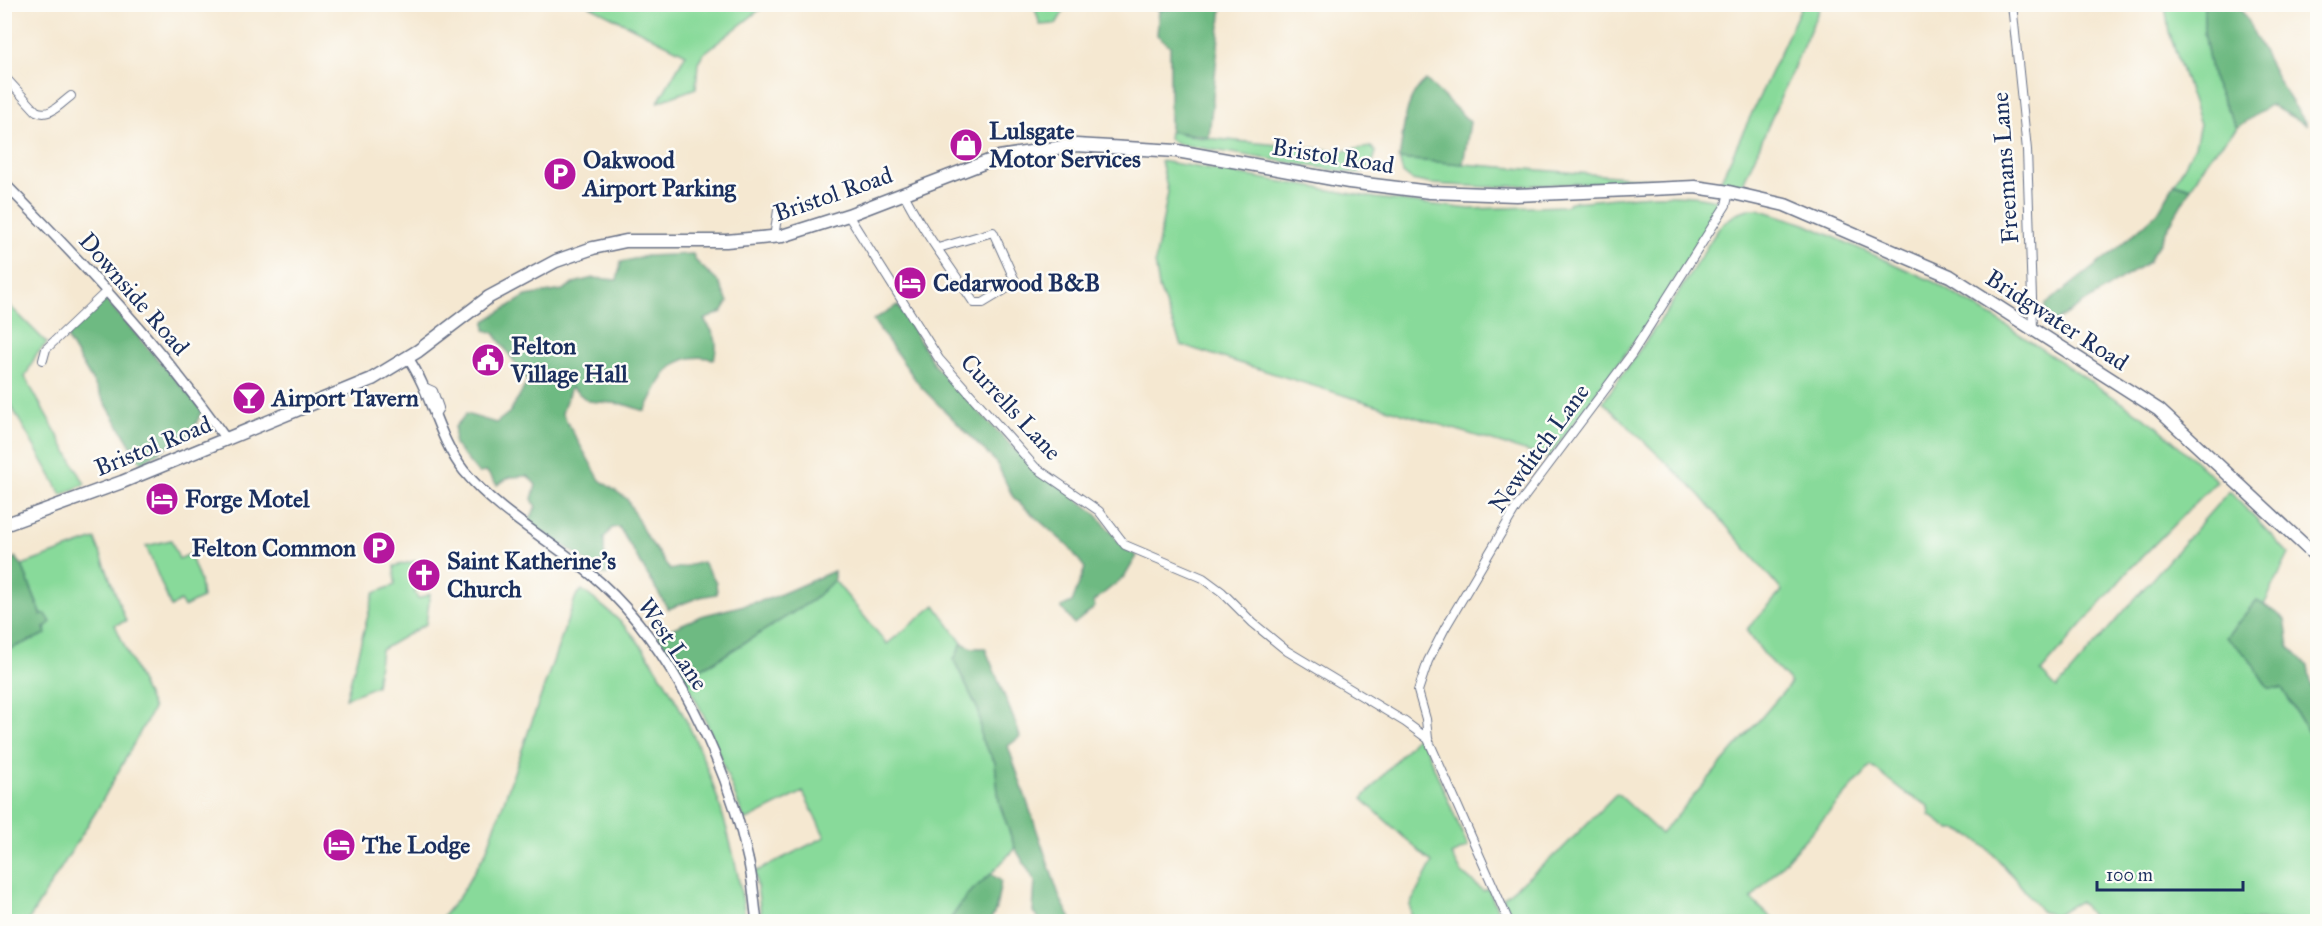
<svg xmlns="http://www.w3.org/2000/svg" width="2322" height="926" font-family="'IM FELL Great Primer',serif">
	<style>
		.green { fill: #88da9a; stroke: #52847c; stroke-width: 1.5 }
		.forest { fill: #6eba82; stroke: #447470; stroke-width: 1.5 }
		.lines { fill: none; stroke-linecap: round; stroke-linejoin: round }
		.minor-casing { stroke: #677086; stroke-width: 10 }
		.tertiary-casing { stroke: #677086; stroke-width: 12 }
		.trunk-casing { stroke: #677086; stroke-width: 15 }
		.minor { stroke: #fff; stroke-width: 8 }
		.tertiary { stroke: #fff; stroke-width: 9 }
		.trunk { stroke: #fff; stroke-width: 12 }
		.labels { text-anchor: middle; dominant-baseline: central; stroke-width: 5; stroke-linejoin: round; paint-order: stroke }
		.poi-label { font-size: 24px; font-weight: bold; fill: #1b2f5e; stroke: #fdfcf7; text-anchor: start }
		.street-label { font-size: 24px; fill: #1b2f5e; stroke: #fdfcf7 }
	</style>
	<rect width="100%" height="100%" fill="#fdfcf7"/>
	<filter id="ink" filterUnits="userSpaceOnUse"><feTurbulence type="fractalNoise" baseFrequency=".0167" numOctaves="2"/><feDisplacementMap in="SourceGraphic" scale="12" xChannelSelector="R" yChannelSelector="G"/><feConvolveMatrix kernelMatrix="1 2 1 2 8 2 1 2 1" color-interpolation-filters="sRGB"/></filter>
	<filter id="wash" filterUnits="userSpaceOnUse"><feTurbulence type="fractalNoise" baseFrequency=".008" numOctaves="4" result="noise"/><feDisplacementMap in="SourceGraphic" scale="24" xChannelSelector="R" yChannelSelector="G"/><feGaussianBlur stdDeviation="1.35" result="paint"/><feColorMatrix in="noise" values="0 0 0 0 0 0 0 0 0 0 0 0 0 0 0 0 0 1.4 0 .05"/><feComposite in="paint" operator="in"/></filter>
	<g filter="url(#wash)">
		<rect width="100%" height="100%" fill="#f5e8d1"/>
		<path class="green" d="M588,5h178l-63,49 -5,8 -2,26 -38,14 28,-48z
			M1034,5v-1l46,1 -15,4 -9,15 -16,1z
			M1140,5h40c-13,8 -26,4 -40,0z
			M1802,5h19l-79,181 -23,-2z
			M2165,5h39v27l9,49 24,47 -28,29 -18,31 -16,-5 20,-37 5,-22 -31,-92z
			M1170,131l26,6 146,14 29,-4 5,5c-3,12 -6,18 -18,22l-181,-30 -8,-5z
			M1399,159l269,21 -182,7 -55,-3 -19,-4 -9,-7z
			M1161,161l215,37 94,11 95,-3 6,-4c47,-3 101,-14 148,-1l1,4 -72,118 -100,135 -367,-113 -22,-57 -4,-26 13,-70z
			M1748,209h10l47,15 129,58 64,38 159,106 60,55 -87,88 -89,103 16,16 172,-197 60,63 -25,51 -7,-5 -31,37 22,20 20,31h14l35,59v174h-222l-15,-20 -25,14 -13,-3c-17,-20 -65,-88 -92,-82l-20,-15 -1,-9 -22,-12 -36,-28 -120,133 24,22 -196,1 -6,-6 -8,5h-52l-10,-23 58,-48 56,-57 44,41 130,-151 -24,-25 -21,-28 36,-39 -83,-97 -96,-92 66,-94 50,-81 18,-14z
			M4,300l43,43 -11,12 -11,22 60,107 -23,11 -57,-100z
			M95,539l31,82 -11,4 38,84 -56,101 -69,111 -23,1v-271l40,-17 1,-9 -24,-60z
			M171,540l8,19 11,-5 10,27 2,17 -18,9 -4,-6 -9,6 -25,-61z
			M416,561l1,4 -5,2 8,21 -6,3 4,8 12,-5 -4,30 -45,26 -5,36 -30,12 28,-105 21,-8 -1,-19z
			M834,580l53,64 48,-39 27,38 -8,17 25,52 3,27 13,23 4,40 16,46 -24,26 -23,20 -19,27h-187l-7,-49 70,-35 -22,-45 -58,29 -41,-105 -20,-39 28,-14 101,-63z
			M582,590c20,15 39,30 54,49 62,81 95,183 110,282h-307l20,-24 27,-45 90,-256z
			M1417,737l7,7 44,103 -16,8 9,17 22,19 5,-2 15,32h-98l6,-6 -1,-10 22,-42 -70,-64z"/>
		<path class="forest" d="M1180,5h42l-13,132 -39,-6v-85l-13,-11 2,-25 15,-2z
			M2204,5h35l43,82 25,38 -37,-20 -33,23 -24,-47 -9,-49z
			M1426,80l44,42 -7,42 -64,-5c5,-27 4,-61 27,-79z
			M2175,183l16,5 -43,74 -98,63 -5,-2v-18l73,-57 40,-36z
			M693,254l3,7 23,22 9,19 -6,10 -18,8c11,13 15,22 10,39 -43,-9 -52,19 -69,52l-22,-7 -35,-3 -17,-14 -9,26 38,67 27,19 18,35 25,36 33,-8 13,20 1,12 -17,3 -32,12 -49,-82 -7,1 -8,10v15l6,14 -3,8 -10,-3 -17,-16 -52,-33 8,-16 -4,-8 4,-14 -8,-9 -18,1 -13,8 -10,-13 -9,1 -24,-29 1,-17 11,-13 30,9 14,-11 18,-31 -34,-48 -9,-3v-9l41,-25 37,-6 11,-7 19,-5 24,2 4,-18 25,-6z
			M106,300l96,110 -9,21 -52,32 -73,-123v-8z
			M898,305l37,61 87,91 73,56 30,36 12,7 -12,20 -32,26 2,5 -21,17 -13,-17 11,-5 13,-34 -16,-21 -56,-50 -17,-35 -76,-76 -47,-66z
			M15,557l7,8 19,50 5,-1 5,8 -7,6 2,6 -41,17v-84z
			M834,571v9l-21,20 -101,63 -28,14 -27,-42 44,-19 71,-18z
			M2257,600l28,19 4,28 19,19 6,32 3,6v43l-35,-59h-14l-20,-31 -22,-20z
			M962,643l10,5h13l32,79 3,10 -12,9 52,152 12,23h-31l-8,-9 2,-31 -20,-33 -16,-46 -4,-40 -14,-23 -2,-27 -25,-52z
			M991,874l10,7 -5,28 -6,12h-41l19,-27z"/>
	</g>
	<g filter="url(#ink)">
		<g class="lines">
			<g class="minor-casing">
				<path id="minor" d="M2012,4l15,146 6,178
					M4,76l32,35c14,7 24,-7 35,-15
					M903,192c20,40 47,74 71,111h9l33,-20 -23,-51 -55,16
					M848,215l91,144 96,108 64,44 26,34 78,33 19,14 31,31 34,28 118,71 23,17 81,183
					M774,238l4,-28
					M43,360l3,-11 62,-59
					M424,387l9,4 6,17 -5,8
					M1428,739l-2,-20 -8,-28 10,-30 17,-33 71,-120 115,-153 95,-150 3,-13"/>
			</g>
			<g class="tertiary-casing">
				<path id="tertiary" d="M4,183c80,81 156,163 222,256
					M408,358c24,35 29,79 56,113 38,46 93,72 137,112 71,64 127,182 147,276 5,20 6,42 9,63"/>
			</g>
			<g class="trunk-casing">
				<path id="trunk" d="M4,525l118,-43 250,-103 46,-28 71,-54 67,-36 37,-13 33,-7h100l56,-5 66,-21 151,-58 77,-12 101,6 172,31 81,10 86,3 179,-8 34,5 56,13 165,71 209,134 159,148"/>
			</g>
			<use href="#minor" class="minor"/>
			<use href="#tertiary" class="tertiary"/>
			<use href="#trunk" class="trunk"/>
		</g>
	</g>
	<defs>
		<g id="shop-disc" transform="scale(1.725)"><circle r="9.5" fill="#b5179e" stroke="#fdfcf7"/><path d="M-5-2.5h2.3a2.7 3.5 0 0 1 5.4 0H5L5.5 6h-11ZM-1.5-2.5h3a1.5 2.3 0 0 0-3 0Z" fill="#fff"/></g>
		<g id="parking-disc" transform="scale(1.725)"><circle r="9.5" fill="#b5179e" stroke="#fdfcf7"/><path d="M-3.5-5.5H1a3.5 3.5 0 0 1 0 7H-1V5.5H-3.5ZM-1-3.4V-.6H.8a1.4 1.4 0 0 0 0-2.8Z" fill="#fff"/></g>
		<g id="hotel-disc" transform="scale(1.725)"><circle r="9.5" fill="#b5179e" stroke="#fdfcf7"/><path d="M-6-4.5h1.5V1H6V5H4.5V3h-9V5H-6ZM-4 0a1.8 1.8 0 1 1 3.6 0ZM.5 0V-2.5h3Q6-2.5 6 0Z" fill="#fff"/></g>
		<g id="civic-disc" transform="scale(1.725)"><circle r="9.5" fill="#b5179e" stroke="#fdfcf7"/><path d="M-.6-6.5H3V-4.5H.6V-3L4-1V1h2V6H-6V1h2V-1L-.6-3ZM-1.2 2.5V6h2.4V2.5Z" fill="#fff"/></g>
		<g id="bar-disc" transform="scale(1.725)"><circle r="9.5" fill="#b5179e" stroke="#fdfcf7"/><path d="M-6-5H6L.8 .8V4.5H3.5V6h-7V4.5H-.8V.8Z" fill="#fff"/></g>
		<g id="church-disc" transform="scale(1.725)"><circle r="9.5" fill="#b5179e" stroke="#fdfcf7"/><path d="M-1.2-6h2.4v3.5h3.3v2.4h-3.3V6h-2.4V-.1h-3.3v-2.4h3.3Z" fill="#fff"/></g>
	</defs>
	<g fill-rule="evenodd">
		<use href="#shop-disc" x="966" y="145"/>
		<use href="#parking-disc" x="560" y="174"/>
		<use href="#hotel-disc" x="910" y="283"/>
		<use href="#civic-disc" x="488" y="360"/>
		<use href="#bar-disc" x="249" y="398"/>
		<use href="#hotel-disc" x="162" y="499"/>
		<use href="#parking-disc" x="379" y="548"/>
		<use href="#church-disc" x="424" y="575"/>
		<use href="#hotel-disc" x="339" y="845"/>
	</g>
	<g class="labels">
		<g class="poi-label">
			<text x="989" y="131">Lulsgate<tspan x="989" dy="28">Motor Services</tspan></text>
			<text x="583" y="160">Oakwood<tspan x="583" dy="28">Airport Parking</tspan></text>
			<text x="933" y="283">Cedarwood B&amp;B</text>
			<text x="511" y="346">Felton<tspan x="511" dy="28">Village Hall</tspan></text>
			<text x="272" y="398">Airport Tavern</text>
			<text x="185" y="499">Forge Motel</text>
			<text x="356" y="548" text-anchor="end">Felton Common</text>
			<text x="447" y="561">Saint Katherine's<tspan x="447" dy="28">Church</tspan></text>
			<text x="362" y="845">The Lodge</text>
		</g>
		<g class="street-label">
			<text transform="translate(1333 156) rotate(9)">Bristol Road</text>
			<text transform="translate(2005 168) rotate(-94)">Freemans Lane</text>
			<text transform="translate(833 194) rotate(-19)">Bristol Road</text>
			<text transform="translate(134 294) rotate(49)">Downside Road</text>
			<text transform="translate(2057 320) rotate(33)">Bridgwater Road</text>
			<text transform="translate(1011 407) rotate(47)">Currells Lane</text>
			<text transform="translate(153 446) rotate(-22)">Bristol Road</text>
			<text transform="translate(1539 448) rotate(-54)">Newditch Lane</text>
			<text transform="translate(673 644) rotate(56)">West Lane</text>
		</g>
	</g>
	<rect width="2322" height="926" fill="none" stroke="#fdfcf7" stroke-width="24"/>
	<path d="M2097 881v9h146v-9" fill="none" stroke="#1b2f5e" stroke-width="3"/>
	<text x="2106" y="881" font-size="18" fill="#1b2f5e" stroke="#fdfcf7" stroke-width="4.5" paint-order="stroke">100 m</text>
</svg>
